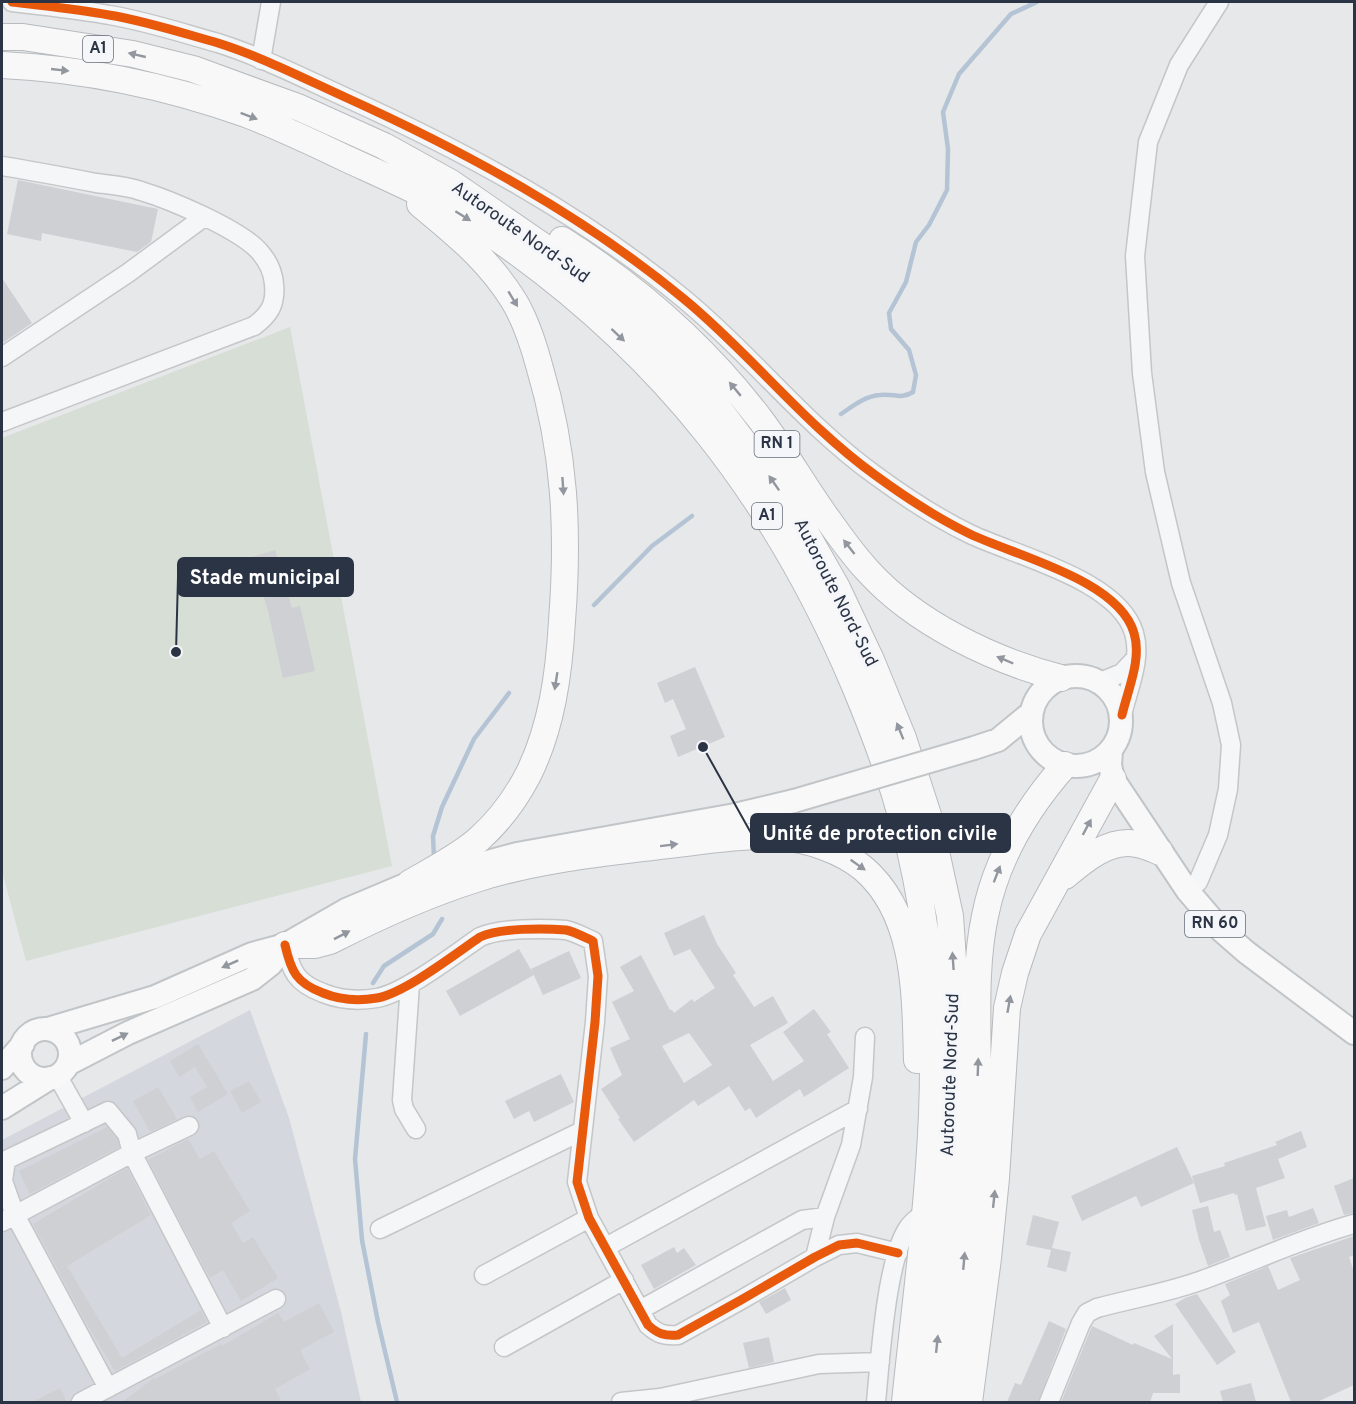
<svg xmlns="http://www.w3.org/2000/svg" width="1356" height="1404" font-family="Overpass,sans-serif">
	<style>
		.built { fill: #d4d7dd }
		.green { fill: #d6ded6 }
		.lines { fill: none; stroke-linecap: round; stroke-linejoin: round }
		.stream { stroke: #b4c4d5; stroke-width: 4.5 }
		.building { fill: #ced0d3; fill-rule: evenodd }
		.minor-casing { stroke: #c4c6c8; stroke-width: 21 }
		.major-casing { stroke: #c2c5c8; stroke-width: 26 }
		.highway-casing { stroke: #b8bbbf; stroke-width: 28 }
		.minor { stroke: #f5f6f7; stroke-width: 18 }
		.major { stroke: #f8f8f8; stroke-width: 22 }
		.highway { stroke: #f8f8f8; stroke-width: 26 }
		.major-bridge-casing { stroke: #c2c5c8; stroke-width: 26; stroke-linecap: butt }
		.major-bridge { stroke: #f8f8f8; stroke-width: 22 }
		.cycleway-casing { stroke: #f4f6f9; stroke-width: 13 }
		.cycleway { stroke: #e8590c; stroke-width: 9 }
		.oneway { fill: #92969e }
		.labels { text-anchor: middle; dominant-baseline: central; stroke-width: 6; stroke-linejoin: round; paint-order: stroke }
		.shield { fill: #f4f6f9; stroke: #676e7b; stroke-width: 1.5 }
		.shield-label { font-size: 16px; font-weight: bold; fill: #2b3445 }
		.street-label { font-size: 18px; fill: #2b3445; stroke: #f4f6f9 }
		.leader { fill: none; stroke: #2b3445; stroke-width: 2 }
		.callout-dot { fill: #2b3445; stroke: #f4f6f9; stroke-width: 2 }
		.callout { fill: #2b3445; stroke: #2b3445; stroke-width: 2 }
		.callout-label { font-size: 20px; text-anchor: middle; font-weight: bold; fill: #fff }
	</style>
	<rect width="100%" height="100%" fill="#e6e8ea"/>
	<path class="built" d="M250,1010l39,108 52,194 20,90h-359v-262z"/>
	<path class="green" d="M290,327l102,539 -366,95 -24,-90v-433z"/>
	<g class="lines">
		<path class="stream" d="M841,414c12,-8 24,-18 39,-19 14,-2 20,5 33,-3l3,-17 -7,-25 -18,-21 -2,-16 17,-31 10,-40 13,-17 18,-35 1,-41 -5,-37 16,-38 52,-60 26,-12
			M594,605l58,-59 40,-30
			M434,858l-1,-22 9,-29 32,-68 35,-46
			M373,983l11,-17 49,-32 9,-15
			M366,1034l-11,125 7,81 16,82 19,80"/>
	</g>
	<path class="building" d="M18,180l140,29 -7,33 -14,10 -95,-19 -1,8 -34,-7z
		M2,278l30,45 -28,19 -2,-3z
		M275,550l17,58 8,-2 15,65 -32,7 -15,-67 -17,-54z
		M695,667l30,70 -47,20 -8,-21 16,-7 -13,-30 -8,4 -8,-20z
		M704,915l13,29 19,29 -3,2 21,32 19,-11 15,27 -38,22 23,36 31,-20 -21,-29 31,-23 17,23 -4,2 22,34 -45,29 -4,-8 -44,29 -6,-10 -5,3 -16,-25 -31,20 -4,-6 -60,42 -16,-23 2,-1 -19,-29 21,-14 -12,-27 20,-9 -18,-37 22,-11 -14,-24 21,-12 29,55h2l2,3 18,-14 2,3 21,-14 -25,-39 -16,7 -10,-23zM689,1033l23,32 -28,18 -22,-37z
		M519,949l15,26 -74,41 -14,-25z
		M569,951l12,27 -38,17 -12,-26z
		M198,1044l30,50 -30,18 -8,-15 17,-10 -12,-20 -16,10 -9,-16z
		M561,1074l13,28 -40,20 -5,-11 -15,8 -9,-18z
		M249,1081l12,21 -19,11 -12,-22z
		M158,1087l19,32 -27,13 -17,-31z
		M107,1127l10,12 2,8 -89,47 -11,-23z
		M1301,1131l6,16 -29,12 7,19 -29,10 10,38 -20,5 -9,-37 -2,1 -1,-2 -34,10 -8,-27 33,-10 -1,-3 53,-18 -2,-3z
		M188,1139l12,20 14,-8 36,60 -19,12 12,20 10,-6 25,41 -37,23 -18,-31 -13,8 -62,-118z
		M1177,1147l17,36 -53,24 -5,-11 -54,25 -11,-25z
		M127,1168l24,47 -84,51 55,92 79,-48 6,12 -92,49 -31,-52 -51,-95z
		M1354,1178v35l-10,2 -10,-29z
		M1208,1206l6,26 6,-2 10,27 -22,9 -9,-26 -7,-30z
		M1313,1208l6,15 -46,17 -7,-24 21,-6 2,7z
		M1033,1215l26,7 -7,26 19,4 -5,20 -19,-5 4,-17 -25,-5z
		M1354,1236v19l-5,2 5,15v113l-37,17h-26l-32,-80 -26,11 -12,-32 9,-6 -5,-11 43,-18 10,24 22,-10 -10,-22z
		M674,1247l3,6 7,-5 12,17 -42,24 -13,-24z
		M785,1288l6,12 -25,14 -7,-12z
		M1197,1294l39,58 -19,13 -42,-61 10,-6z
		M319,1303l15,29 -34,18 10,19 -35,20 7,13h-160l32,-24 1,1 66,-35 1,2 56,-33 6,9z
		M1049,1321l17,8 -28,73h-31l8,-19 6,2z
		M1173,1324v51l7,-1v19h-27l-3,9h-89l31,-76 41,19 1,-2 38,16 -18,-23z
		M769,1337l5,25 -25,6 -6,-25z
		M1251,1383l5,19h-33l-3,-11z
		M60,1388l7,14h-35z"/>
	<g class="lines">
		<g class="minor-casing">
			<path id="minor" d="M12,2c32,4 65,7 97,13 37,6 73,18 109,28 44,14 87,36 129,55 119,54 237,118 337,201 67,55 120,125 191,176 30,22 62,43 95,59 46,22 149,46 164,99 8,26 -6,56 -12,82
				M261,60l10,-58
				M2,166c31,5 63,11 94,17 15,2 31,3 45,8 30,9 98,38 118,60 9,10 14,20 15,33 2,20 -4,30 -20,42l-252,96
				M2,357l126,-84 76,-56
				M1100,682l22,-9 14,-15
				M1187,890l11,-8 20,-47 10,-46 3,-44 -9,-42 -41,-120 -26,-111 -13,-99 -7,-117 13,-114 31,-77 40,-63
				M285,945c6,26 11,38 38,48 17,7 36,8 54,5 28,-5 78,-44 103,-61 20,-9 63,-9 86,-7 9,2 18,7 27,11l5,35 -3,46 -18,160 12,36 59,107c10,9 16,11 30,10l63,-35 74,-43 24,-12 18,-2 41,10
				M410,984l-8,116 2,9 12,20
				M57,1075l27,48
				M2,1222l130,-69 57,-27
				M380,1229l202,-98
				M606,1247l252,-138
				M815,1257l10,-40 26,-72 12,-68 2,-40
				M484,1275l105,-57
				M640,1310l162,-90 23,-3
				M504,1347l120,-67
				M108,1388l-93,-173 -12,-34 3,-21 102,-49 19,23 5,19 91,175
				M81,1402l195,-103
				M621,1402l39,-4 159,-34 61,-2
				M876,1402c4,-40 10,-142 32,-174 4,-6 11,-11 17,-16
				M1049,1402l32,-79 6,-10 10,-5c37,-10 75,-16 111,-30 49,-18 95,-40 146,-54"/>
		</g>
		<g class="major-casing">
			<path id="major" d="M1031 721a45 45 0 1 1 90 0a45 45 0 1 1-90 0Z
				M974,748l24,-8 34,-28
				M1111,751l-1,14 3,14 74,111 35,41 24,21 108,81
				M48,1029l107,-32 97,-43 33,-9 61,-35 64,-27 107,-29 218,-39 59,-14
				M20 1054a25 25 0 1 1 50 0a25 25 0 1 1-50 0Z
				M68,1064l60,-31 124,-54 19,-15 14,-19
				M2,1068l21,-24
				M2,1108l48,-30"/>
		</g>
		<g class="highway-casing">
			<path id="highway" d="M2,37h21l110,17 60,15 107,39 84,38 67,37 122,84 72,61 70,76 62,83 27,43 33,58 34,72 32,78 25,77 22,101 4,59 -1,112 -11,213 -11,102
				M2,65c83,4 165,21 244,49 34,13 68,29 101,45 50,23 102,45 147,77 168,116 281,261 360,448 31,74 54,141 67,221 28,165 1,332 -16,497
				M562,240c76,48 144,108 198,179 25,33 45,69 69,102 12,17 25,35 39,50 47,52 126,90 193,107
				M1065,876c19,-16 45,-38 72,-32 8,1 16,5 23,8
				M410,883c22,-13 49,-26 69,-44 19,-17 37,-41 49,-64 24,-48 31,-102 34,-154 7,-91 3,-169 -23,-256 -6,-22 -13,-44 -25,-64 -26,-42 -56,-65 -94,-97
				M285,945h30l15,-4c47,-24 95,-46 146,-62 62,-20 128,-26 192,-34 37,-4 75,-11 112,-8 28,2 63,14 84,32 53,46 51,127 53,191
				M948,1393c15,-94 23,-190 29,-285 3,-63 -5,-131 8,-192 11,-56 42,-108 80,-151
				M969,1402l19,-144 8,-80 11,-170 8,-35 13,-39 85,-155"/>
		</g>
		<use href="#minor" class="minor"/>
		<use href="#major" class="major"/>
		<use href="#highway" class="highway"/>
		<g class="major-bridge-casing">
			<path id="major-bridge" d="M794,801l180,-53"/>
		</g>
		<use href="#major-bridge" class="major-bridge"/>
		<g class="cycleway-casing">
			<path id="cycleway" d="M12,2c32,4 65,7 97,13 37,6 73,18 109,28 44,14 87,36 129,55 119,54 237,118 337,201 67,55 120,125 191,176 30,22 62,43 95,59 46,22 149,46 164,99 8,26 -6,56 -12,82
				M285,945c6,26 11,38 38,48 17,7 36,8 54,5 28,-5 78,-44 103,-61 20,-9 63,-9 86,-7 9,2 18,7 27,11l5,35 -3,46 -18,160 12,36 59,107c10,9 16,11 30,10l63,-35 74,-43 24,-12 18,-2 41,10"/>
		</g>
		<use href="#cycleway" class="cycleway"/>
	</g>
	<defs><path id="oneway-solid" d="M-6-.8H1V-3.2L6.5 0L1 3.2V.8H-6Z" transform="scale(1.5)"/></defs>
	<g class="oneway">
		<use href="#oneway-solid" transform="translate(137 55) rotate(-167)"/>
		<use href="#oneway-solid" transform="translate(60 70) rotate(6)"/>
		<use href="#oneway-solid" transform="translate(249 116) rotate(21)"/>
		<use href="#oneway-solid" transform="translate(463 216) rotate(32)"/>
		<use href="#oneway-solid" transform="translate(513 299) rotate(59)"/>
		<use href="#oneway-solid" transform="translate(618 335) rotate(43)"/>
		<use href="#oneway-solid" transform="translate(735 389) rotate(-130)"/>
		<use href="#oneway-solid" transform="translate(774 483) rotate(-125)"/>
		<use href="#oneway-solid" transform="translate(563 486) rotate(86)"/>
		<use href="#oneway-solid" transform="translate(849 547) rotate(-128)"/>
		<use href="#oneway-solid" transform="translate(1005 660) rotate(-157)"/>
		<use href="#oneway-solid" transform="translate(556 681) rotate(99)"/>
		<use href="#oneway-solid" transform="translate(900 731) rotate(-112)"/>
		<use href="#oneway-solid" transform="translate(1087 827) rotate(-62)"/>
		<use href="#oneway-solid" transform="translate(669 845) rotate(-7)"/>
		<use href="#oneway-solid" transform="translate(858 865) rotate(35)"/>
		<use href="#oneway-solid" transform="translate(997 874) rotate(-69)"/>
		<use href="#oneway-solid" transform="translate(342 935) rotate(-27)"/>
		<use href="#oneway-solid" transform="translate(953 961) rotate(-94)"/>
		<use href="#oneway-solid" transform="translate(230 964) rotate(156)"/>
		<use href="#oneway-solid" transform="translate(1009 1004) rotate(-80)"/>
		<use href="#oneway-solid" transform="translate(120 1037) rotate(-26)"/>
		<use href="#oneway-solid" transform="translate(978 1067) rotate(-88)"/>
		<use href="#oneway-solid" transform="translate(994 1199) rotate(-84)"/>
		<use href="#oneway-solid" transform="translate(964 1261) rotate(-85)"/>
		<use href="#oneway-solid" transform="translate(937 1344) rotate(-84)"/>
	</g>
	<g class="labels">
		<g class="shield">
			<rect x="83" y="36" width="30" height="26" rx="4.5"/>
			<rect x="754.5" y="431" width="45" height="26" rx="4.5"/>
			<rect x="752" y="503" width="30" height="26" rx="4.5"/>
			<rect x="1185" y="911" width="60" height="26" rx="4.5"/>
		</g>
		<g class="shield-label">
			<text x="98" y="49">A1</text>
			<text x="777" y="444">RN 1</text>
			<text x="767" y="516">A1</text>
			<text x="1215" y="924">RN 60</text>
		</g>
		<g class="street-label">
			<text transform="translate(520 233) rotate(35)">Autoroute Nord-Sud</text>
			<text transform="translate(835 593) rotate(63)">Autoroute Nord-Sud</text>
			<text transform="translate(951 1075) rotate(-88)">Autoroute Nord-Sud</text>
		</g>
	</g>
	<path class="leader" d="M176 652L178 577M703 747L751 833"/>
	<g class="callout-dot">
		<circle cx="176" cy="652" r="6"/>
		<circle cx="703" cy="747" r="6"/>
	</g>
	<g class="callout">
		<rect x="178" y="558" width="175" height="38" rx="6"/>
		<rect x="751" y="814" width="259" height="38" rx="6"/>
	</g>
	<g class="callout-label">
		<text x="265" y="584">Stade municipal</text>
		<text x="880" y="840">Unité de protection civile</text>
	</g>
	<rect width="1356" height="1404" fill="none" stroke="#2b3445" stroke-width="6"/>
</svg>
